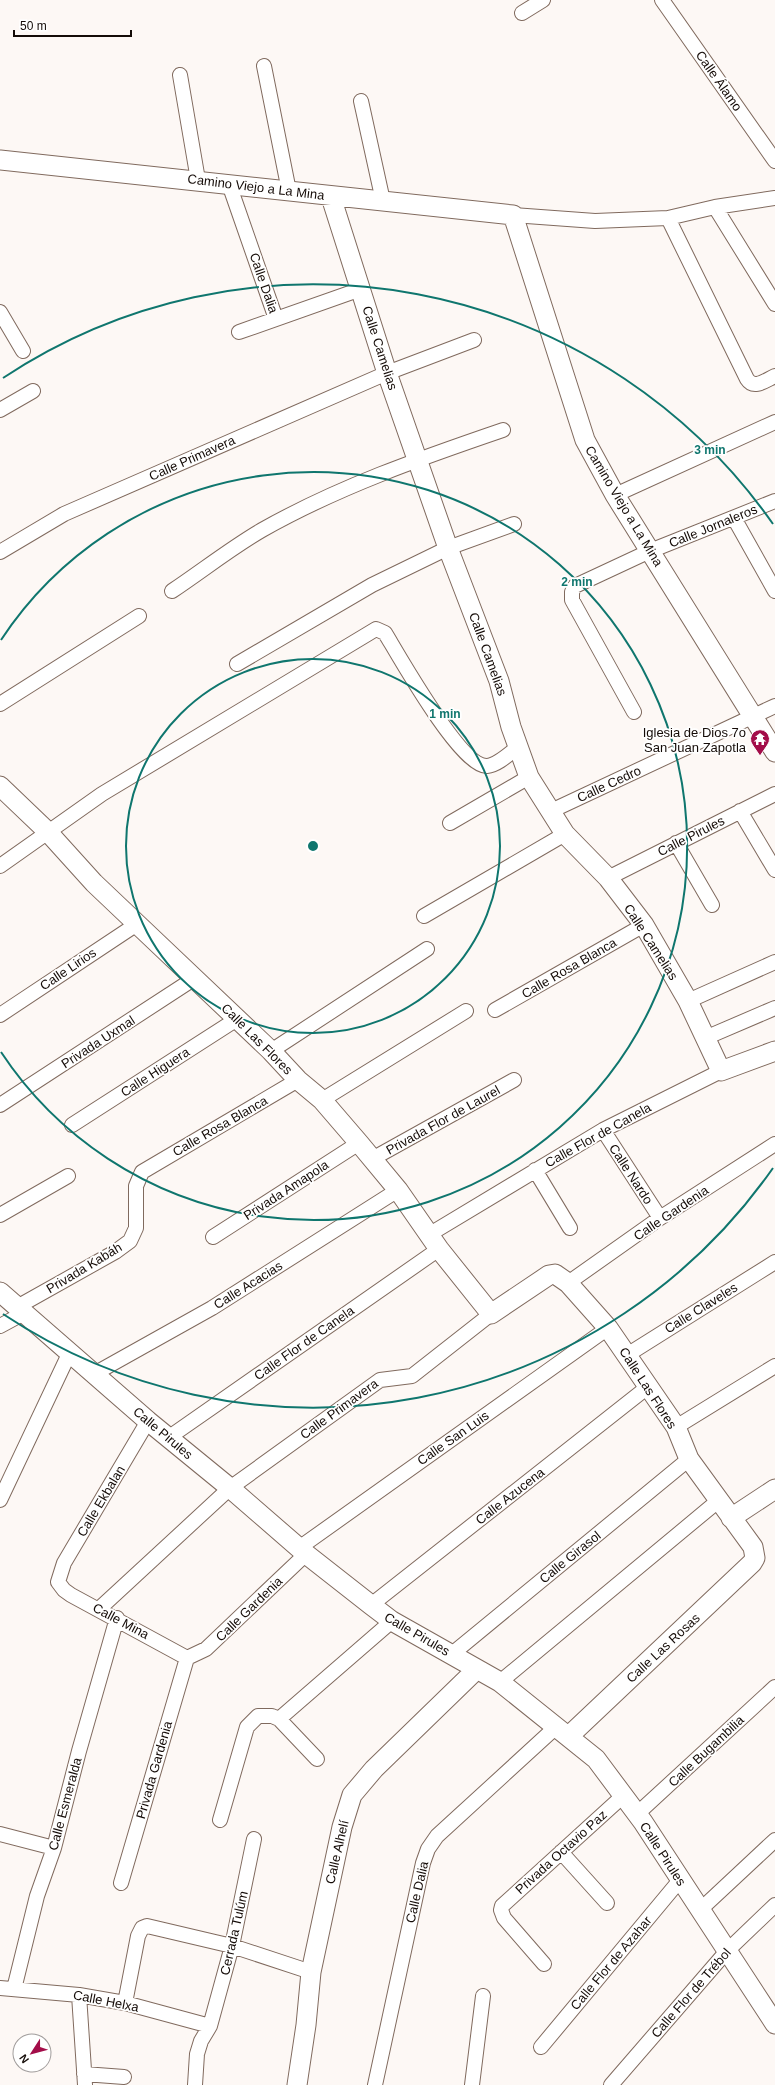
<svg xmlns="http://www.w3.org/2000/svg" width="775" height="2085" font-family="Helvetica,sans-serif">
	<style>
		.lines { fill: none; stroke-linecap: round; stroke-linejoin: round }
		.street-casing { stroke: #806a5e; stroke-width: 16 }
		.secondary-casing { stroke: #806a5e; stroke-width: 21 }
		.street { stroke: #fff; stroke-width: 14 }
		.secondary { stroke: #fff; stroke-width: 19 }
		.ring { fill: none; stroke: #0f766e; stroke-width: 2 }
		.labels { text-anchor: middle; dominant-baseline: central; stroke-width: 3.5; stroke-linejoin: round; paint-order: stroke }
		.street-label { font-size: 13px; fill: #140b07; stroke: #fff }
		.poi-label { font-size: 13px; fill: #140b07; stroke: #fff; text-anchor: end }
		.centre { fill: #0f766e; stroke: #fff; stroke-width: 2 }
		.ring-label { font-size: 12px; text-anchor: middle; font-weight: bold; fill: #0f766e; stroke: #fff; stroke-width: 3.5; stroke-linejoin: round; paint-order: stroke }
	</style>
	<rect width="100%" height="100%" fill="#fdf8f5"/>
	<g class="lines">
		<g class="street-casing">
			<path id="street" d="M662,0l113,161
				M522,13l21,-13
				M264,66l25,125
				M180,75l18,105
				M361,101l22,100
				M229,184l47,135
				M715,207l60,97
				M513,215l82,6 73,-3 47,-11 60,-9
				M668,218l79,161c7,11 19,1 28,-3
				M0,312l23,39
				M239,332l122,-43
				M0,410l33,-19
				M615,495l160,-73
				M734,518l41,73
				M0,552l64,-38 323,-141 87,-33
				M172,591c30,-20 59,-43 90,-61 76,-43 159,-72 241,-100
				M237,664l135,-79 76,-37 66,-24
				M0,704l139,-88
				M634,712l-62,-112v-8l3,-6 75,-35 125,-50
				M551,811l224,-105
				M740,811l35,59
				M450,823l79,-46
				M676,843l36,62
				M0,866l102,-72 274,-165 9,4c14,23 76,134 102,133 11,-1 23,-13 31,-19
				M608,878l167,-84
				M424,916l141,-82
				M688,1001l87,-39
				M495,1010l149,-85
				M0,1015l137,-91
				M705,1038l70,-30
				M271,1051l156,-102
				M322,1100l144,-89
				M0,1105l195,-127
				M72,1125l165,-106
				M603,1130l57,88
				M372,1159l142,-79
				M535,1170l35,58
				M0,1215l68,-39
				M430,1234l173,-104 118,-59
				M213,1237l146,-94
				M568,1283l92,-65 115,-74
				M17,1307l98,-55 15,-11 6,-13v-42l6,-14 156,-92
				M0,1326l24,-13
				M627,1355l148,-93
				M94,1374l118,-66 186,-118
				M148,1421l-84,142 -6,19 6,8 7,5 116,63
				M676,1427l99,-61
				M168,1438l271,-189
				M0,1500l69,-146
				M299,1548l309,-220
				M371,1605l278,-219
				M99,1609l131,-121 150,-108 32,-4 79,-62
				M452,1654l237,-195
				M187,1658l19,-9 100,-95
				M500,1682l218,-181
				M279,1719l113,-98
				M637,1814l138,-127
				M220,1820l27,-93 11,-11h14l7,3 38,40
				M0,1834l54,14
				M561,1852l46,51
				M121,1883l66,-225
				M700,1910l75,-70
				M544,1964l-40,-46 -3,-8 1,-4 121,-110
				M0,1988l79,7 46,8 85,23
				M14,1989l23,-93 17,-48 25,-97 38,-133
				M79,1995l6,90
				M125,2003l13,-67 4,-8 5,-2 85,20 79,26
				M541,2047l139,-167
				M84,2074l40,3
				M195,2085l2,-31 4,-13 9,-15 22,-80 22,-107
				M375,2085l48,-222 5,-14 9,-13 119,-109
				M472,2085l11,-89
				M611,2085l116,-134 48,-46"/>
		</g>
		<g class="secondary-casing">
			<path id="secondary" d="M0,160l513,55 72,225 30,55 160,257
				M331,197l56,176 61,175 51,133 12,46 18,50 36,57 43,44 36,47 44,76 33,70 54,-20
				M0,786l47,45 47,52 177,168 27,29 24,20 37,43 39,47 41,59 52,65 58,-39 6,-1 13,9 40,45 68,99 13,32 64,88 2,11 -3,5 -183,173
				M0,1292l148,129 82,67 76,66 65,51 21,16 108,61 96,77 47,63 132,202
				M731,1518l44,-29
				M297,2085l9,-60 5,-53 31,-145 10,-32 22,-26 102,-99"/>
		</g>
		<use href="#street" class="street"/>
		<use href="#secondary" class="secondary"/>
	</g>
	<g class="ring">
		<circle cx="313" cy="846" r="187"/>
		<path d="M1 640A374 374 0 1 1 1 1052"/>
		<path d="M773 1168A561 561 0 0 1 3 1314M3 378A561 561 0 0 1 773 524"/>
	</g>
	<defs>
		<g id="temple-pin" transform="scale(1)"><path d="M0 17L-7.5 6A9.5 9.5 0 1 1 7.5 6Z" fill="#a30d49" stroke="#fff"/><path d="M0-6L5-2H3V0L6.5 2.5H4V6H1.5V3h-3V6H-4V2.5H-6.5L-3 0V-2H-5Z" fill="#fff"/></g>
	</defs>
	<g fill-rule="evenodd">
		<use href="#temple-pin" x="760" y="739"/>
	</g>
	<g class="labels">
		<g class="street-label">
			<text transform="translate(719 81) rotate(55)">Calle Álamo</text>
			<text transform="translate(256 187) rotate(7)">Camino Viejo a La Mina</text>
			<text transform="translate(264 283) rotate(71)">Calle Dalia</text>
			<text transform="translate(380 348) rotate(72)">Calle Camelias</text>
			<text transform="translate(192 458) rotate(-24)">Calle Primavera</text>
			<text transform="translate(624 506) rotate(59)">Camino Viejo a La Mina</text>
			<text transform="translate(713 526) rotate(-22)">Calle Jornaleros</text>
			<text transform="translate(488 654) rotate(70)">Calle Camelias</text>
			<text transform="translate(609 784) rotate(-25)">Calle Cedro</text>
			<text transform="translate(691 836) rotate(-27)">Calle Pirules</text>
			<text transform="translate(651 942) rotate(57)">Calle Camelias</text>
			<text transform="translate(569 968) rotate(-30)">Calle Rosa Blanca</text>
			<text transform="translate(68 969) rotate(-34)">Calle Lirios</text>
			<text transform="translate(257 1039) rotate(45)">Calle Las Flores</text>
			<text transform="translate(98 1042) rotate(-33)">Privada Uxmal</text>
			<text transform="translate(155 1072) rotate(-33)">Calle Higuera</text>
			<text transform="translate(443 1120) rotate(-29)">Privada Flor de Laurel</text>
			<text transform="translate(220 1126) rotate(-30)">Calle Rosa Blanca</text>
			<text transform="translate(598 1135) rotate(-29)">Calle Flor de Canela</text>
			<text transform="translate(631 1174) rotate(57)">Calle Nardo</text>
			<text transform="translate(286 1190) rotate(-33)">Privada Amapola</text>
			<text transform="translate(671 1213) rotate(-34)">Calle Gardenia</text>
			<text transform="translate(84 1268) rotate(-31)">Privada Kabáh</text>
			<text transform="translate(248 1285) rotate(-32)">Calle Acacias</text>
			<text transform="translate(701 1308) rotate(-32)">Calle Claveles</text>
			<text transform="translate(304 1343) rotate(-35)">Calle Flor de Canela</text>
			<text transform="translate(648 1388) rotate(57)">Calle Las Flores</text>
			<text transform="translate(339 1409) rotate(-36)">Calle Primavera</text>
			<text transform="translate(163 1433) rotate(40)">Calle Pirules</text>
			<text transform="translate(453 1438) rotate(-35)">Calle San Luis</text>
			<text transform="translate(510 1496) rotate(-38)">Calle Azucena</text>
			<text transform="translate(101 1501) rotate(-59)">Calle Ekbalan</text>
			<text transform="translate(570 1557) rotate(-39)">Calle Girasol</text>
			<text transform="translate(249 1609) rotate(-44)">Calle Gardenia</text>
			<text transform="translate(121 1621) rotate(28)">Calle Mina</text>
			<text transform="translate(417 1634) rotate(30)">Calle Pirules</text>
			<text transform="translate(663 1648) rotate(-43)">Calle Las Rosas</text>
			<text transform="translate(706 1751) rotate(-43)">Calle Bugambilia</text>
			<text transform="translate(154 1770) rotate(-74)">Privada Gardenia</text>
			<text transform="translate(65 1804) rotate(-75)">Calle Esmeralda</text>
			<text transform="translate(337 1852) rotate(-77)">Calle Alhelí</text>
			<text transform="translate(561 1852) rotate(-42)">Privada Octavio Paz</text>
			<text transform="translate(663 1854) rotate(57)">Calle Pirules</text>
			<text transform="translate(417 1892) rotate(-77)">Calle Dalia</text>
			<text transform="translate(234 1933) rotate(-77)">Cerrada Tulúm</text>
			<text transform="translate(611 1963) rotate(-50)">Calle Flor de Azahar</text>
			<text transform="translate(691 1993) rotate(-49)">Calle Flor de Trébol</text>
			<text transform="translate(106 2001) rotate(11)">Calle Helxa</text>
		</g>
		<g class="poi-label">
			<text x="746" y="732">Iglesia de Dios 7o<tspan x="746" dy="15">San Juan Zapotla</tspan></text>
		</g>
	</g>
	<circle cx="313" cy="846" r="6" class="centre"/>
	<g class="ring-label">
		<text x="710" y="454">3 min</text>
		<text x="577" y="586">2 min</text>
		<text x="445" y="718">1 min</text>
	</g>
	<g transform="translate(32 2053) rotate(234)"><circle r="19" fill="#ffffff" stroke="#a19d9c"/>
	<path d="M0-3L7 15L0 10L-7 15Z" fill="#a30d49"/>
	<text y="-6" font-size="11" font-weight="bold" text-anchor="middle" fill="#140b07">N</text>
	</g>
	<path d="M14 30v6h117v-6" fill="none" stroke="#140b07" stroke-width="2"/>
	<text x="20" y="30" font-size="12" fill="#140b07" stroke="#ffffff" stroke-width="3" paint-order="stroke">50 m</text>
</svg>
